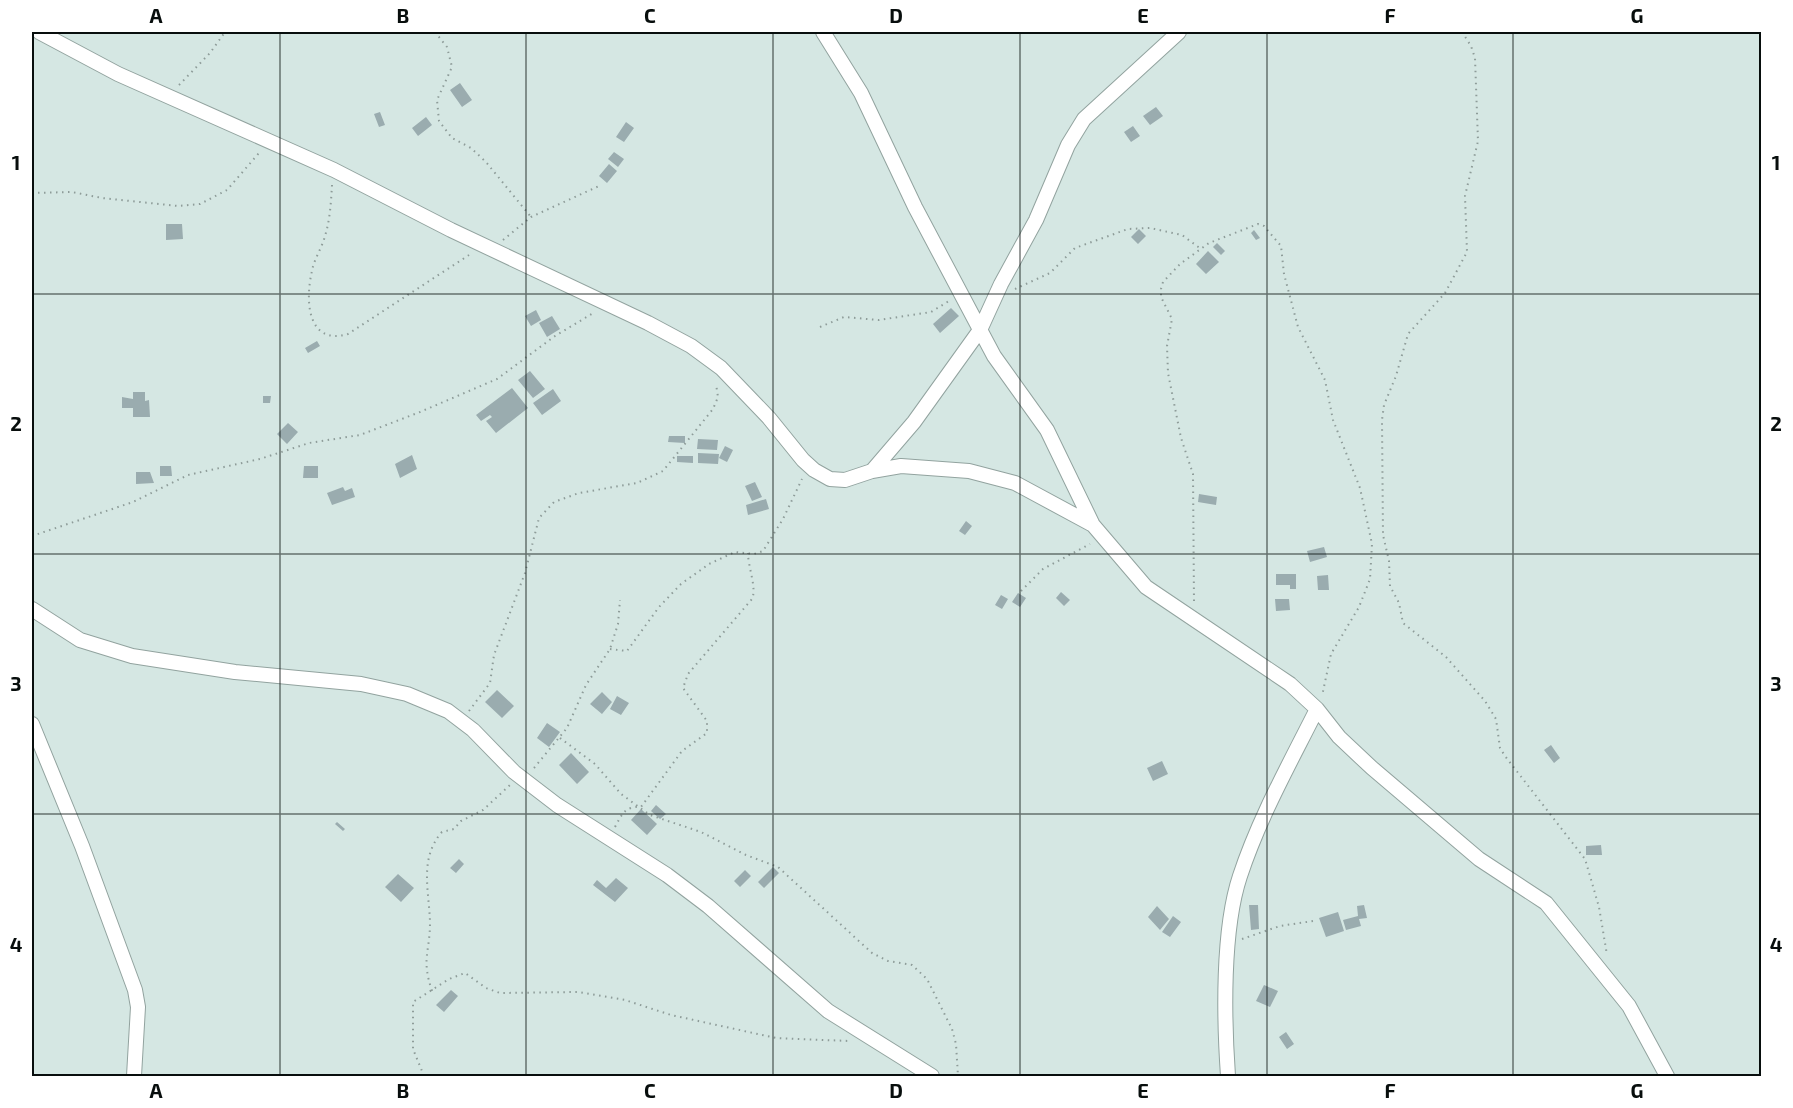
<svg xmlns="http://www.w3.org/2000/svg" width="1793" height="1108" font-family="'Exo 2',sans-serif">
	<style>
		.building { fill: #9aacaf }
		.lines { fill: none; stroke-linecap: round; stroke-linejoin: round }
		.minor-casing { stroke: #92a39f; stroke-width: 16 }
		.path { stroke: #8e9c99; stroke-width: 2; stroke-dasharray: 1.5 4.5; stroke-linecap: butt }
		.minor { stroke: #fff; stroke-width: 14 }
		.grid { fill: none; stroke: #080e0d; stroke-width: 1.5; stroke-opacity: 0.55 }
		.neatline { fill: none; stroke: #080e0d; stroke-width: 2 }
		.grid-label { font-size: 20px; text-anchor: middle; font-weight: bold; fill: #080e0d }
	</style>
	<rect width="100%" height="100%" fill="#d5e7e3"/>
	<path class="building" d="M460,83l12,17 -10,7 -12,-17z
		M1156,107l7,9 -13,9 -7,-9z
		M380,112l5,13 -6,2 -5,-13z
		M426,117l6,8 -14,11 -6,-8z
		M626,122l8,6 -10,14 -8,-5z
		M1133,126l7,10 -9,6 -7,-10z
		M614,152l10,7 -6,8 -10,-8z
		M609,164l8,7 -10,12 -8,-7z
		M166,224h16l1,15 -17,1z
		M1139,229l7,7 -8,8 -7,-7z
		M1254,230l6,8 -4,2 -5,-7z
		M1217,243l8,8 -4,4 -8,-8z
		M1208,251l11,11 -13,12 -10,-10z
		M951,308l8,8 -19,17 -7,-9z
		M536,310l5,10 -10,6 -6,-10z
		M552,316l8,13 -13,8 -8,-14z
		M317,341l3,5 -12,7 -3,-5z
		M530,371l15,18 -12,9 -15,-18z
		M512,388l16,20 -32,25 -10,-12 6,-4 -2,-2 -9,6 -5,-6z
		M553,389l8,12 -19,14 -9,-12z
		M133,392h12v9l4,-1 1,17h-17v-9h-11v-11l11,2z
		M263,396h8l-1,7h-7z
		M288,423l10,9 -11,12 -10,-10z
		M669,436h16v7l-17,-1z
		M698,439l20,1 -1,10 -20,-1z
		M725,446l8,4 -6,12 -8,-4z
		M698,453l21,1 -1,10 -20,-1z
		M412,455l5,14 -17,9 -5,-14z
		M677,456h16v7l-16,-1z
		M160,466h11l1,10h-12z
		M304,466h14v12h-15z
		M136,472h14l4,11 -18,1z
		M755,482l7,15 -10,4 -7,-15z
		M343,487l2,4 7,-3 3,9 -23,8 -5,-12z
		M1199,494l18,3 -1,8 -18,-3z
		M766,499l3,10 -21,6 -2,-10z
		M966,521l6,5 -7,9 -6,-4z
		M1324,547l3,10 -17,5 -3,-11z
		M1276,574h20v15h-6v-4h-14z
		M1328,575l1,15h-11l-1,-14z
		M1061,592l9,8 -6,6 -8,-8z
		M1018,593l8,5 -6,9 -8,-5z
		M1001,595l7,4 -6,10 -7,-4z
		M1275,599h14l1,11 -14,1z
		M497,690l17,16 -12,12 -17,-16z
		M602,692l10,10 -10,12 -12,-10z
		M617,696l12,7 -8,12 -11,-6z
		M547,723l13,9 -11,15 -12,-9z
		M1551,745l9,13 -6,5 -10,-13z
		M571,753l18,19 -12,12 -18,-19z
		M1162,761l6,13 -15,7 -6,-13z
		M656,805l10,9 -6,5 -9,-8z
		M641,809l16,15 -10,11 -16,-15z
		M337,822l8,7 -2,2 -8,-7z
		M1601,845l1,10h-16v-9z
		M459,859l5,5 -8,9 -6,-5z
		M773,867l6,6 -15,15 -6,-6z
		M745,870l6,6 -11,11 -6,-6z
		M398,874l16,14 -13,14 -16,-15z
		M616,878l12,10 -13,14 -22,-17 4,-5 9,8z
		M1249,905h9l1,24 -8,1z
		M1364,905l3,13 -8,1 2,7 -15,4 -3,-10 15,-4 -1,-10z
		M1157,906l12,13 -9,11 -12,-13z
		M1338,912l6,19 -18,6 -7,-19z
		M1173,916l8,6 -11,15 -8,-5z
		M1264,985l14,6 -8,16 -14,-6z
		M451,990l7,6 -14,16 -8,-7z
		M1286,1032l8,12 -7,5 -8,-12z"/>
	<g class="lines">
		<g class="minor-casing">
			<path id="minor" d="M39,32l79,42 216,96 117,60 197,93 43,23 30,22 48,50 34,42 11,10 16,9 15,1 27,-9 29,-5 68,5 46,12 78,42 53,62 144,97 27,25 22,28 33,31 107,91 67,44 83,103 38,70
				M823,32l38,61 54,114 79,149 53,74 45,93
				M872,471l42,-49 66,-92 21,-46 35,-64 32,-75 16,-26 95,-87
				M32,609l48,31 52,16 103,16 126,12 46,10 41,17 25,19 41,42 43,33 110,70 41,31 120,105 104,65
				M32,724l50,122 53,144 3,17 -4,69
				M1228,1076c-4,-57 -6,-146 12,-200 19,-58 50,-113 77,-167"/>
		</g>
		<path class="path" d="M435,32l12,15 5,20 -15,33 2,21 13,17 19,10 15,14 45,55
			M1462,32l9,14 4,12 3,83 -13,55 2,56 -22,41 -37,41 -12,42 -12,29 -2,15 1,115 6,26 1,25 9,17 4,20 43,34 39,44 11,18 4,29 5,8 80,103 14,48 8,48
			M179,85l31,-32 15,-21
			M332,185c-1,17 -2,35 -7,51 -3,12 -11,23 -13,35 -7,29 -5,75 36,63l121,-79
			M32,193l40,-1 30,6 76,8 22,-2 27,-14 32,-37
			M503,240l28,-23 68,-31
			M1015,289l35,-16 25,-25 53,-19 22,-1 32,7 19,14
			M820,327l24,-10 35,3 52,-8 18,-11
			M32,536l101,-34 55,-27 72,-16 49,-16 51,-8 60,-23 77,-33 58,-43 40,-24
			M1021,591l22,-22 47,-25
			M1194,601l-1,-127 -12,-36 -13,-65 -1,-27 5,-27 -11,-22v-8l2,-7 17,-18 29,-21 49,-19 6,2 17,20 3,28 14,53 27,53 8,40 27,68 12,56 -2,35 -11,28 -28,47 -9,42
			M610,649l17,2 32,-44 22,-23 28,-20 26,-12 19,2 9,-3 20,-32 19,-40
			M469,711l21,-28 4,-28 31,-82 14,-55 15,-16 25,-9 58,-10 26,-12 50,-62 5,-12 -2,-13
			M560,738l35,26 26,30 29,21 51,17 45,23 32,12 94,86 16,8 24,4 15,14 25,50 4,15 2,32
			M534,768l33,-40 19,-43 24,-36 8,-25 2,-24
			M615,827c7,-13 10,-21 26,-20l41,-56 25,-18v-12l-24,-33 5,-14 64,-75c5,-11 -4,-32 -4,-46
			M1242,939l38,-13 33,-5
			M432,991c-11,-33 -2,-38 -2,-69 -1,-32 -11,-64 12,-90l12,-3 7,-8 22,-11 27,-25
			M424,1076l-11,-27v-47l36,-23 16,-6 21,15 14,5 79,-1 46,8 46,15 105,23 73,3"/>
		<use href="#minor" class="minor"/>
	</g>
	<path class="grid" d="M280,32v1044M526,32v1044M773,32v1044M1020,32v1044M1267,32v1044M1513,32v1044M32,294h1730M32,554h1730M32,814h1730"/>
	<rect width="1793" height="1108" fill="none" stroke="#ffffff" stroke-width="66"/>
	<rect x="33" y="33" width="1727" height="1042" class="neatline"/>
	<g class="grid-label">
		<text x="156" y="23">A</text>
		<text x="403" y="23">B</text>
		<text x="650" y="23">C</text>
		<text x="896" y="23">D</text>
		<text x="1143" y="23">E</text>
		<text x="1390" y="23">F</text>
		<text x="1637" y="23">G</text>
		<text x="16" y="170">1</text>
		<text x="1776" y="170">1</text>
		<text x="16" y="431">2</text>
		<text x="1776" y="431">2</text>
		<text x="16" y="691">3</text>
		<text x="1776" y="691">3</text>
		<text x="16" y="952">4</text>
		<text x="1776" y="952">4</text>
		<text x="156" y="1098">A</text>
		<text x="403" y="1098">B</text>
		<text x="650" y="1098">C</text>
		<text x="896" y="1098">D</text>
		<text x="1143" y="1098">E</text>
		<text x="1390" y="1098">F</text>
		<text x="1637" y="1098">G</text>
	</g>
</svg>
